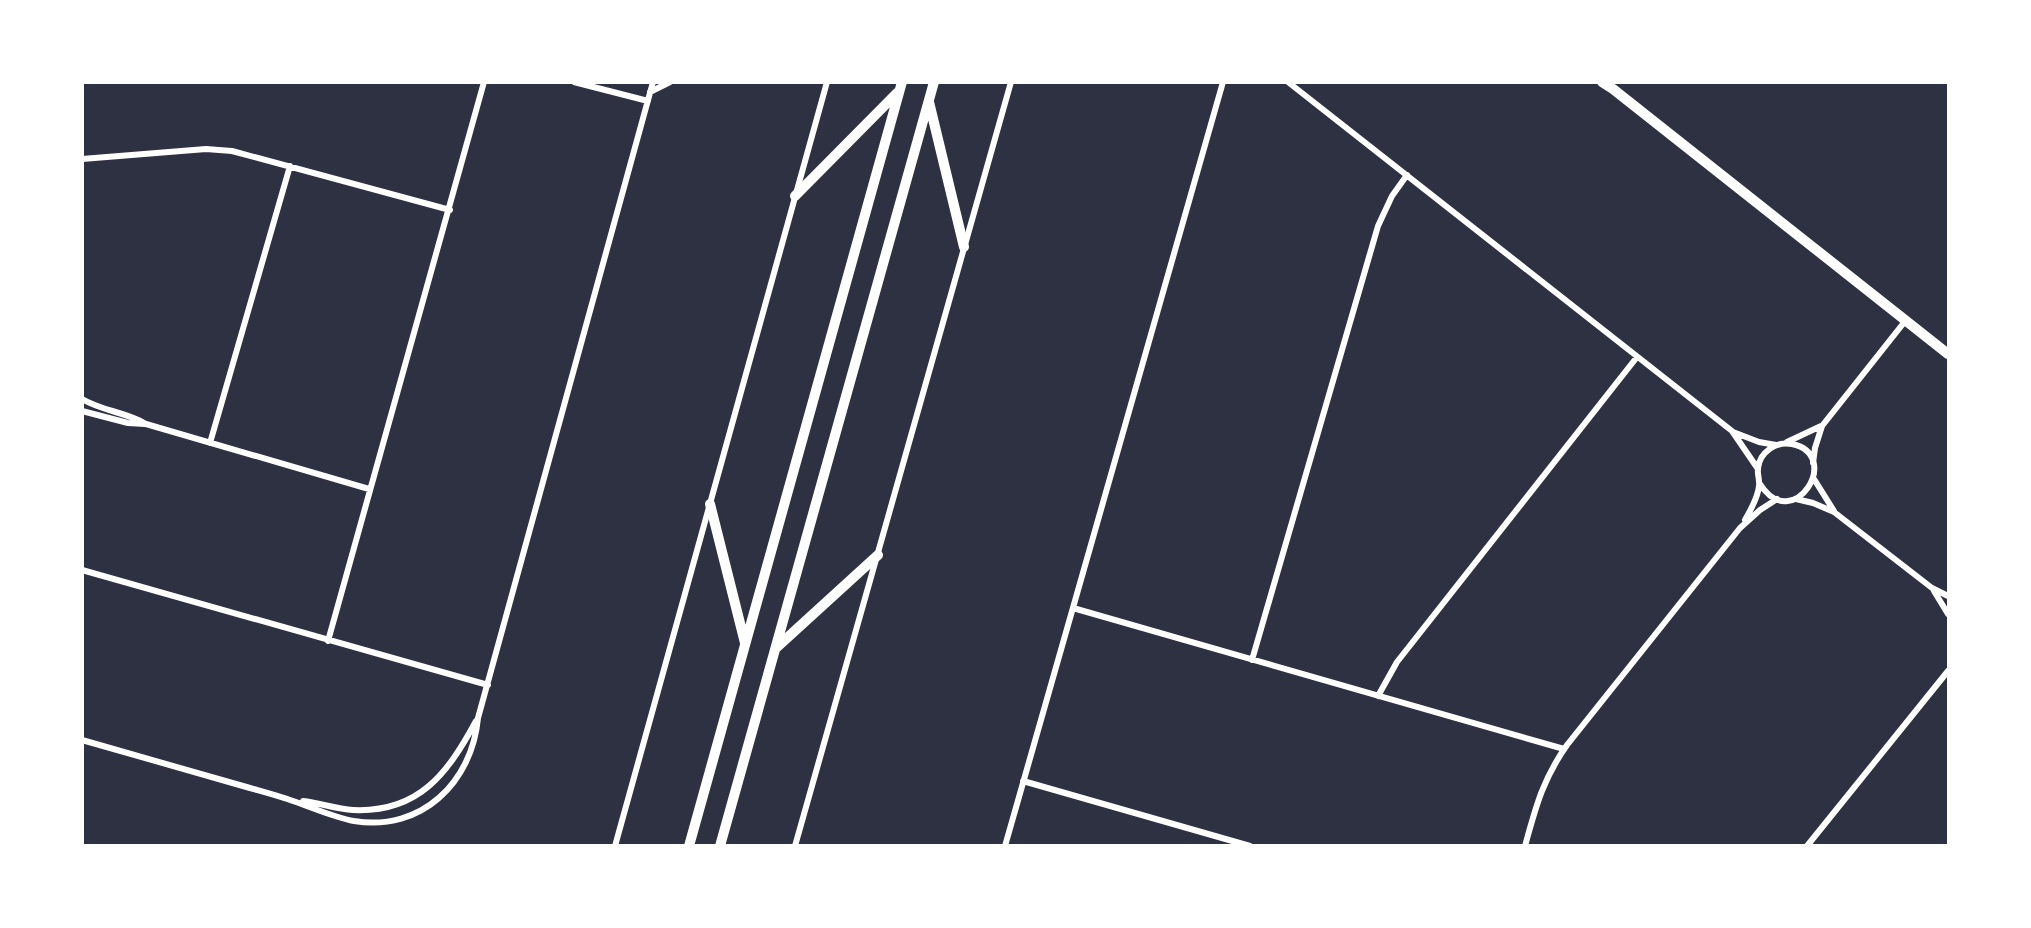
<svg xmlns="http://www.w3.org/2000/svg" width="2031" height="928" font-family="'Work Sans',sans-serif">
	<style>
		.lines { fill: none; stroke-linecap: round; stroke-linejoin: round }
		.minor { stroke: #fff; stroke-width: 6 }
		.tertiary { stroke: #fff; stroke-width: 10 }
	</style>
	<rect width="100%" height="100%" fill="#2d3142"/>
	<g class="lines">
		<path class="minor" d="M574,82l74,19
			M1288,82l444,349 26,38
			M650,92l20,-10
			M82,159l124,-10 26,2 218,59
			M82,399c20,12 44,13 64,25l223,65
			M82,411l46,12 17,1
			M1733,432l26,10 17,3
			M1787,442l34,-16
			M210,443l80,-277
			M1813,463l2,-15 7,-22 84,-106
			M1814,479l20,32
			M1796,499l17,4 21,9 98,76 16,8
			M1745,520c5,-9 13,-22 14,-34 1,-5 -2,-12 -1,-18 2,-16 18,-27 34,-24 52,11 1,92 -32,40
			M82,570l406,115
			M1934,591l14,23
			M1073,608l491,141
			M328,641l156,-559
			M1252,660l126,-434 14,-30 15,-21
			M1378,696l19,-34 240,-305
			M82,740c56,16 112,32 168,48 14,4 29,8 43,13 21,7 40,16 61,20 68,11 118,-39 124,-103l175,-636
			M1023,781l227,65
			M303,801c17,2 33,8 50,9 66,3 95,-37 123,-89
			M615,846l212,-764
			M795,846l216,-764
			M1005,846l218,-764
			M1525,846c11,-40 18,-67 42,-101l173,-217 20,-18 17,-11
			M1807,846l141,-175"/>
		<path class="tertiary" d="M1602,82l11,7 335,265
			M929,102l35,145
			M795,196l102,-103
			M710,504l35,139
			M776,648l102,-93
			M689,846l213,-764
			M720,846l214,-764"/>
	</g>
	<rect width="2031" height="928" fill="none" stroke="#ffffff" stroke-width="168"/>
</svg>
